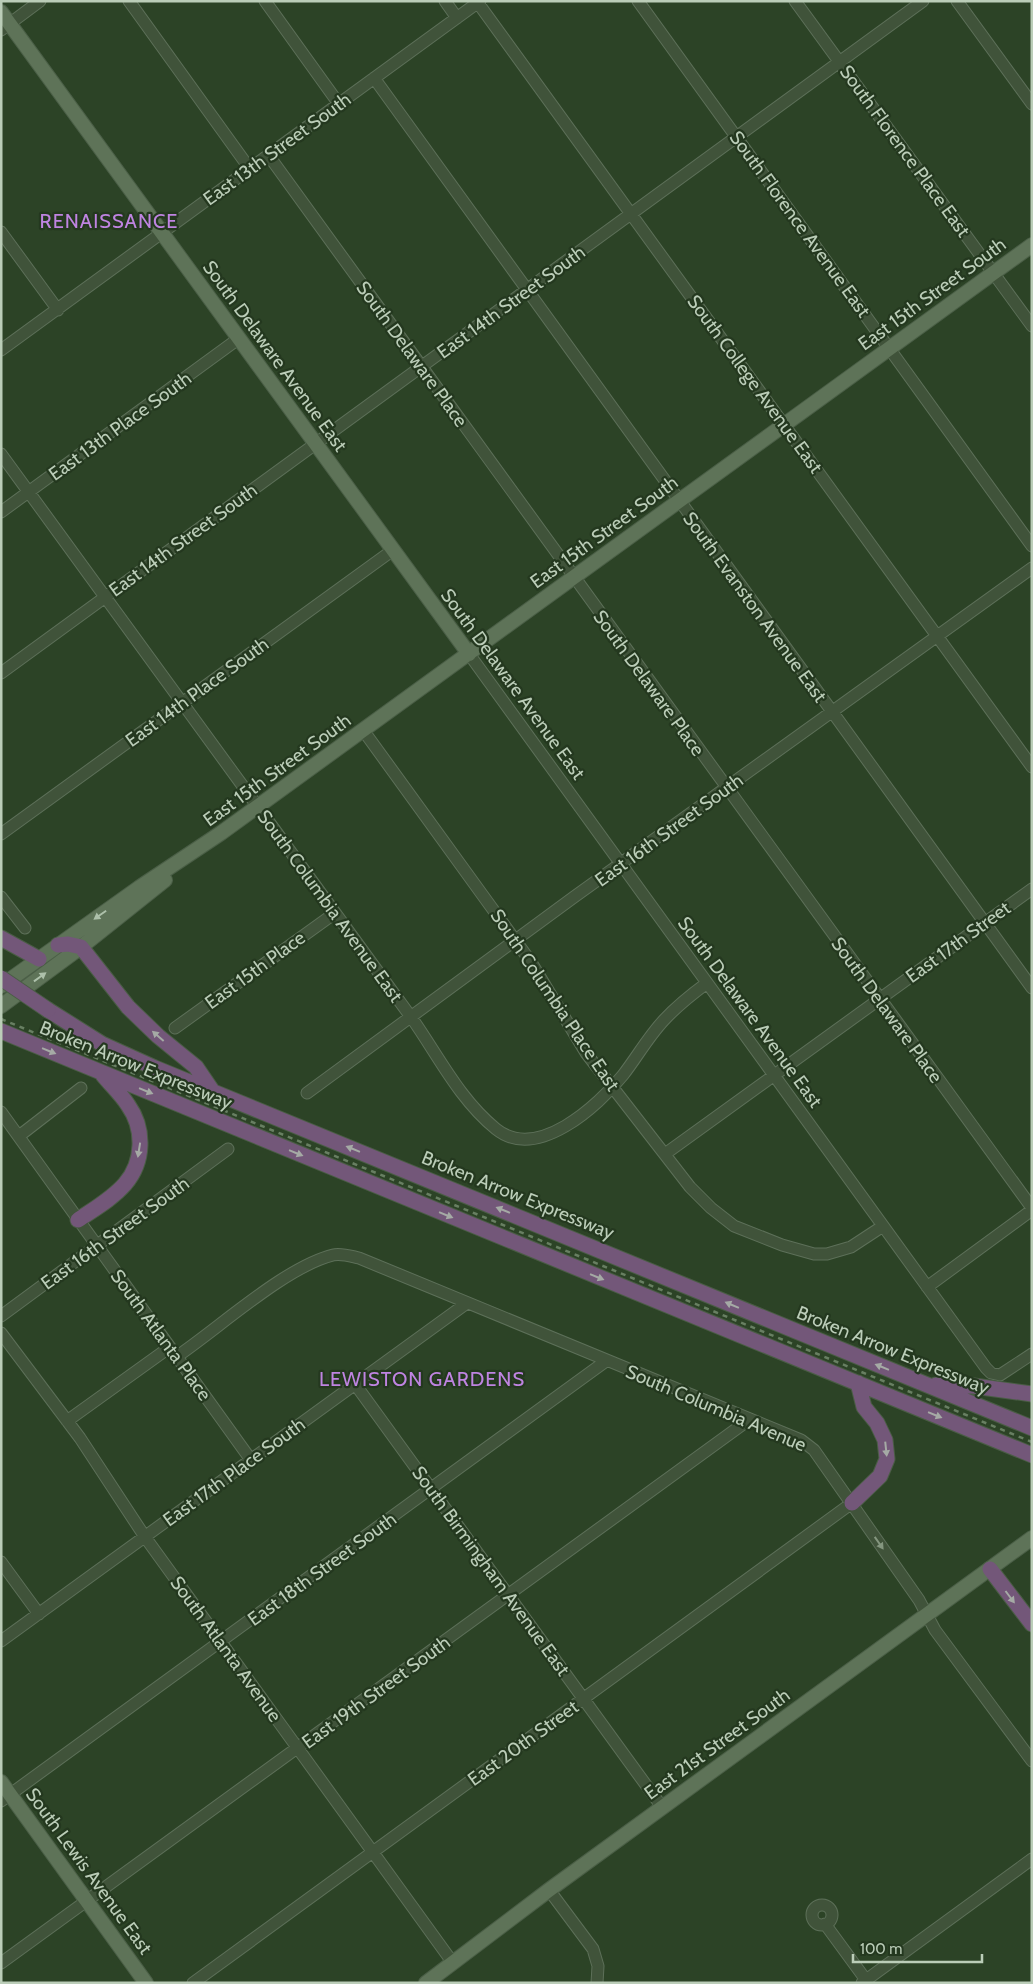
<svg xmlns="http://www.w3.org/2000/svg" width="1033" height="1984" font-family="Cabin,sans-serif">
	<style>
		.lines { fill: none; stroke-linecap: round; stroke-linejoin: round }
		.minor-casing { stroke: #5d7059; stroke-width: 13 }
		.major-casing { stroke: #4b5f47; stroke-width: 16 }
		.highway-casing { stroke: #4a5d45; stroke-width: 17 }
		.minor { stroke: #40533a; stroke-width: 11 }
		.major { stroke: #5e7358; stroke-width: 14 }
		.highway { stroke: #735779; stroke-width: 15 }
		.rail { stroke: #687f62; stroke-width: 2.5; stroke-dasharray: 5 5; stroke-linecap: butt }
		.highway-bridge-casing { stroke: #4a5d45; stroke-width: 17; stroke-linecap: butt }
		.highway-bridge { stroke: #735779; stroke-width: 15 }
		.oneway { fill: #adc0aa }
		.oneway2 { fill: #a5aaa5 }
		.oneway3 { fill: #84967f }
		.labels { text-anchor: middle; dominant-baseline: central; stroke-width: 4.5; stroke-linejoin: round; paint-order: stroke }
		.street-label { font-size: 19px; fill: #bbcdb8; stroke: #24381f }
		.neighbourhood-label { font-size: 20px; letter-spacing: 1px; fill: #bf84e1; stroke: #24381f }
	</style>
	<rect width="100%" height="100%" fill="#2c4326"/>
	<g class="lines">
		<g class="minor-casing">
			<path id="minor" d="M129,1l121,168
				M265,1l74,103
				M445,1l12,17
				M638,1l394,545
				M795,1l237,325
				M957,1l75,103
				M478,3l554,764
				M1,30l39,-29
				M374,78l658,910
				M269,156l763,1052
				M1,232l57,78
				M1,350l479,-349
				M1,454l410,563c27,38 48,82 85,112 41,33 102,-23 127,-54 14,-18 25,-38 41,-55 13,-14 28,-26 43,-37
				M1,512l237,-173
				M469,654l517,714 5,5 9,2 32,-21
				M1,673l922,-672
				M363,730l168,232 55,91 104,134 21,21 23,18 48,19 32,9h13l24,-7 32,-21
				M1,834l392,-284
				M1,897l24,31
				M175,1028l160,-115
				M307,1093l267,-196 458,-329
				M1,1112l250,348
				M19,1136l62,-48
				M665,1154l367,-265
				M927,1287l105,-77
				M1,1316l227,-167
				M1,1333l79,105 65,99 308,426
				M176,1357c43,-29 109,-90 157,-102 8,-2 17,1 26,3l442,182 13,10 105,150 16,30 97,131
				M355,1384l307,423
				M67,1421l103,-74
				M1,1562l38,52
				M1,1641l466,-338
				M1,1801l605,-440
				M549,1890l44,59 5,17 -1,17
				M812 1915a10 10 0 1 1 20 0a10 10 0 1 1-20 0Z
				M825,1924l41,56
				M1,1963l749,-544
				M193,1983l659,-480
				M862,1983l170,-124"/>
		</g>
		<g class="major-casing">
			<path id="major" d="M1,12l468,642
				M1,986l139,-99 81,-54 811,-588
				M1,1006l80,-59 84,-67
				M1,1782l145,201
				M426,1983l123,-93 483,-352"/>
		</g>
		<g class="highway-casing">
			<path id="highway" d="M1,938l38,21
				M58,945l10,-1 13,3 47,60 30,29 38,31 17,25
				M48,1010l54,34 53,24 877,360
				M1,1031l1031,424
				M78,1220c16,-11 34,-21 47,-36 19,-22 20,-55 3,-79 -7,-11 -17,-20 -25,-30
				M936,1385l38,1 58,8
				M852,1503l28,-27 7,-17 -2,-19 -8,-17 -13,-16 -6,-24
				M990,1569l42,55"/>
		</g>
		<use href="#minor" class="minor"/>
		<use href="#major" class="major"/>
		<use href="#highway" class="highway"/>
		<path class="rail" d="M1,1019l1031,423"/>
		<g class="highway-bridge-casing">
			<path id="highway-bridge" d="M1,978l47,32"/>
		</g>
		<use href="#highway-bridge" class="highway-bridge"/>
	</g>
	<defs><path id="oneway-solid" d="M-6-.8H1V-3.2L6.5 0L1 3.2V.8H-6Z" transform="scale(1.25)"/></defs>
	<g class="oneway">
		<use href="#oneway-solid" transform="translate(100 915) rotate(145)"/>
		<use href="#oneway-solid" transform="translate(40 977) rotate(-36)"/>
	</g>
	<g class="oneway2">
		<use href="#oneway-solid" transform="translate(158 1036) rotate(-139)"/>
		<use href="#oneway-solid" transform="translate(49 1051) rotate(22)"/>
		<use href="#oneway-solid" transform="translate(146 1091) rotate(22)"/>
		<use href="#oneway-solid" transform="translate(353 1149) rotate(-158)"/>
		<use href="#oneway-solid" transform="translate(139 1150) rotate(99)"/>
		<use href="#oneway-solid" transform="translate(296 1153) rotate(22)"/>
		<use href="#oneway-solid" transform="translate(503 1210) rotate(-158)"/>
		<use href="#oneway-solid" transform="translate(446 1215) rotate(22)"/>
		<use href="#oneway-solid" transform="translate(597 1277) rotate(22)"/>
		<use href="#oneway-solid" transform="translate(732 1305) rotate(-157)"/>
		<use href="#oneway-solid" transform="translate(882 1367) rotate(-158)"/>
		<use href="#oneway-solid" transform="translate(935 1415) rotate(22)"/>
		<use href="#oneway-solid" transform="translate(886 1449) rotate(84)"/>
		<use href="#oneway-solid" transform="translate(1010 1597) rotate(53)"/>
	</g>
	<use class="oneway3" href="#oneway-solid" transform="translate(879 1543) rotate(55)"/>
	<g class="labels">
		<g class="street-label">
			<text transform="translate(277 149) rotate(-36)">East 13th Street South</text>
			<text transform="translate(905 151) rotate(54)">South Florence Place East</text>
			<text transform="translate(800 224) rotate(54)">South Florence Avenue East</text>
			<text transform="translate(932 294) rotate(-36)">East 15th Street South</text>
			<text transform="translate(511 302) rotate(-36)">East 14th Street South</text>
			<text transform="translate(412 354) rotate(54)">South Delaware Place</text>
			<text transform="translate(275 356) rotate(54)">South Delaware Avenue East</text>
			<text transform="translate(755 384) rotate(54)">South College Avenue East</text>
			<text transform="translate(120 426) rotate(-36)">East 13th Place South</text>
			<text transform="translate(604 532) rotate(-36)">East 15th Street South</text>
			<text transform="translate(183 540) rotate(-36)">East 14th Street South</text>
			<text transform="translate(755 607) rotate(54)">South Evanston Avenue East</text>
			<text transform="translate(649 683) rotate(54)">South Delaware Place</text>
			<text transform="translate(513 684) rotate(54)">South Delaware Avenue East</text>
			<text transform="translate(197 692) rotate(-36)">East 14th Place South</text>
			<text transform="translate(277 770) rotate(-36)">East 15th Street South</text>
			<text transform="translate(669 830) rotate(-36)">East 16th Street South</text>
			<text transform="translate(330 906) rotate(54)">South Columbia Avenue East</text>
			<text transform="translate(958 942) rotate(-36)">East 17th Street</text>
			<text transform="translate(255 970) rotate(-36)">East 15th Place</text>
			<text transform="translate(555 1000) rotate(56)">South Columbia Place East</text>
			<text transform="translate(887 1010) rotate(54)">South Delaware Place</text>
			<text transform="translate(750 1012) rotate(54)">South Delaware Avenue East</text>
			<text transform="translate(136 1065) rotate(22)">Broken Arrow Expressway</text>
			<text transform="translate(518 1195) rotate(22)">Broken Arrow Expressway</text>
			<text transform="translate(115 1233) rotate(-36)">East 16th Street South</text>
			<text transform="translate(161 1335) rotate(54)">South Atlanta Place</text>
			<text transform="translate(893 1350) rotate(22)">Broken Arrow Expressway</text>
			<text transform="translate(716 1408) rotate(23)">South Columbia Avenue</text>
			<text transform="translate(234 1472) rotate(-36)">East 17th Place South</text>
			<text transform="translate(322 1569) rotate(-36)">East 18th Street South</text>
			<text transform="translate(491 1571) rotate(54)">South Birmingham Avenue East</text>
			<text transform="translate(226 1649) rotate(54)">South Atlanta Avenue</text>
			<text transform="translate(376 1692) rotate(-36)">East 19th Street South</text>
			<text transform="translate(523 1743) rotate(-36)">East 20th Street</text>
			<text transform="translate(717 1744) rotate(-36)">East 21st Street South</text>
			<text transform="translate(89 1871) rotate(54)">South Lewis Avenue East</text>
		</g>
		<g class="neighbourhood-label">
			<text x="109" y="221">RENAISSANCE</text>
			<text x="422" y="1379">LEWISTON GARDENS</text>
		</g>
	</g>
	<rect width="1033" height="1984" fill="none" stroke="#bbcdb8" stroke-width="5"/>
	<path d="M853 1954v8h129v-8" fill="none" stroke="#bbcdb8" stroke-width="2.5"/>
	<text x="860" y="1954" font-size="15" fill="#bbcdb8" stroke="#24381f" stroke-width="4" paint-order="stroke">100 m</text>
</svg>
